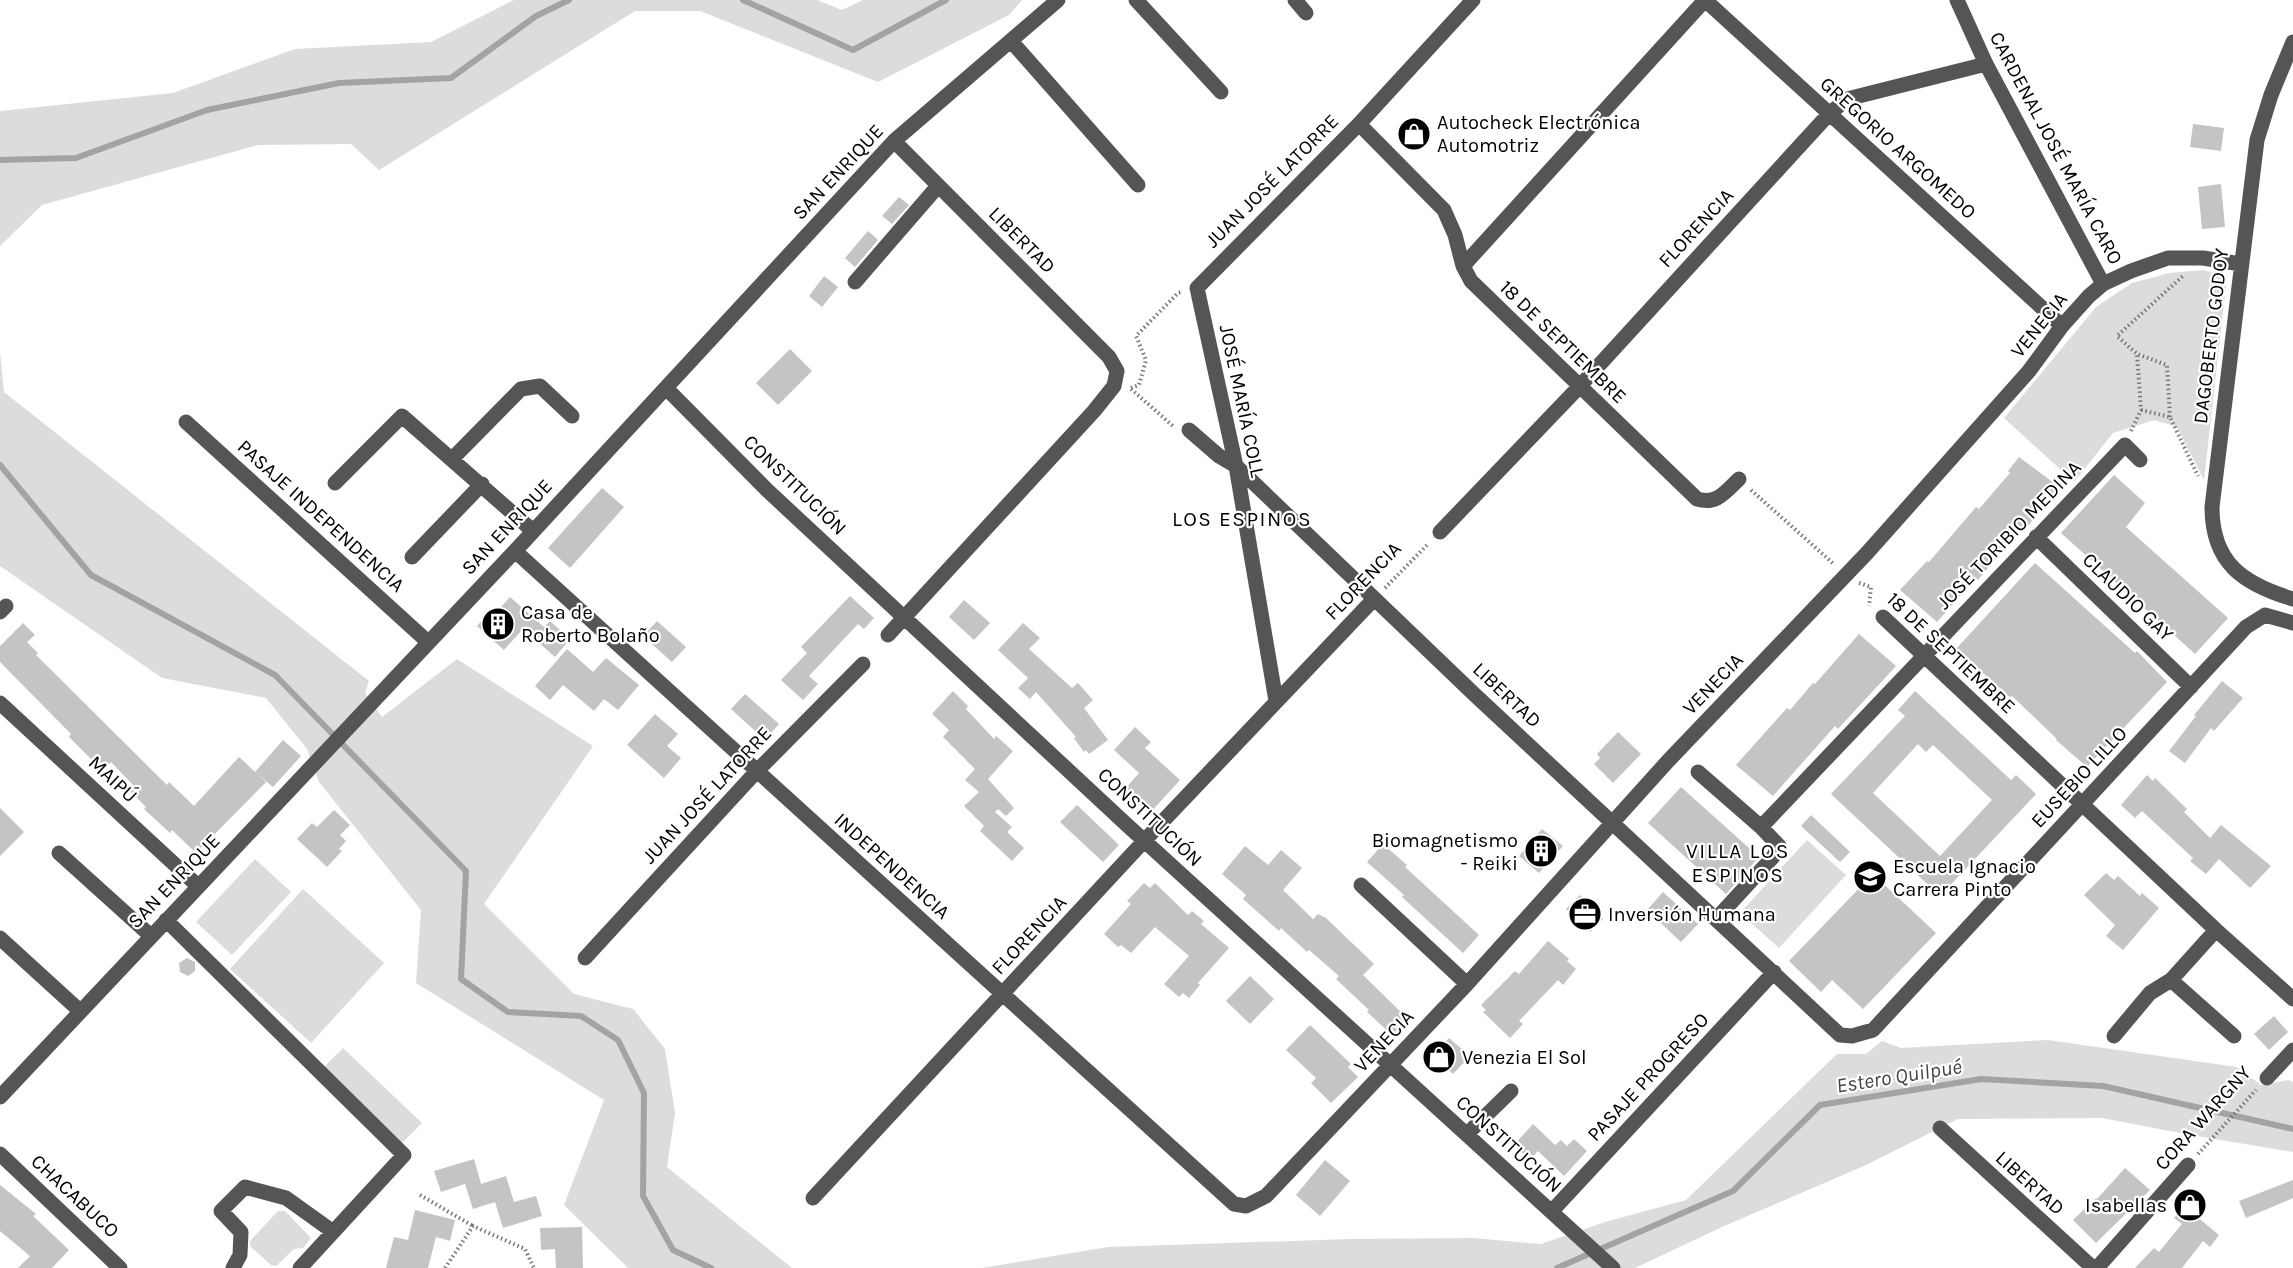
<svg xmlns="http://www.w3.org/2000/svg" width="2293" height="1268" font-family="Karla,sans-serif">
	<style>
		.green { fill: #dcdcdc }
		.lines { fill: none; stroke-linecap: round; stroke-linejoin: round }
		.stream { stroke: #a3a3a3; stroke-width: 6 }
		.building { fill: #c4c4c4; fill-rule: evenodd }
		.path { stroke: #777; stroke-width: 4; stroke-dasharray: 1.5 3; stroke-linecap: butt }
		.minor { stroke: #555; stroke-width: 15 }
		.labels { text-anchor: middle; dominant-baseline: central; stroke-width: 4.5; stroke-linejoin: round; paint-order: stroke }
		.poi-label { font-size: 20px; fill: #000; stroke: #fff; text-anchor: start }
		.street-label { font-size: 20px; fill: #000; stroke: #fff }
		.neighbourhood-label { font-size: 21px; letter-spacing: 1.5px; fill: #000; stroke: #fff }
		.water-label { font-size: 21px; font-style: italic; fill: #444; stroke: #fff }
	</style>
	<rect width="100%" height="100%" fill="#fff"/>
	<path class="green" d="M514,0h303l25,10 21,-10h159l-13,15 -131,67 -178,-71h-65l-256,159 -28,-26 -93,1 -216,60 -42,41v-135l173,-18 122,-44 136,-7z
		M2203,270l24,6 -23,204 -27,-53 -23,-7 -41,13 -39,49 -70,-64 92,-111 36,-24 37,-10z
		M0,352l4,40 365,289 -4,12 17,24 75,-58 136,87 -109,158 90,90 59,15 32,40 10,64 -8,54 125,101h-164l-64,-63 40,-105 -188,-117 5,-73 -102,-128 -12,-33 -41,-51 -104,-20 -162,-112z
		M1807,840l39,35 -67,73 -39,-35z
		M255,859l36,33 -59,63 -36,-33z
		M303,889l81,74 -73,80 -81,-74z
		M2048,1040l189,27 24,18 27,-5 5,2v70l-108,-18 -83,-16 -144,1 -92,46 -144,62 -87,41h-653l126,-21 242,-8 123,-1 68,6 64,-22 81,-22 151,-146h29l16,-13 19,7z
		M343,1048l79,75 -20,20 -79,-75z
		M278,1211h7l26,27 -8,10 -9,1 -18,17 -5,-1 -21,-19v-5z"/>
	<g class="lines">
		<path class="stream" d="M743,0l110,50 93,-50
			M0,160l76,-2 131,-48 132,-27 112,-5 85,-62 33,-16
			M0,465l91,110 184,100 191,196 -5,108 47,33 73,4 37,24 26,53 -1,103 30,54 38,18
			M1557,1268l176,-77 87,-86 161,-26 122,7 190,43"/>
	</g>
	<path class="building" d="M2193,124l31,4 -3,23 -31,-4z
		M2221,184l4,43 -23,2 -4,-42z
		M899,197l10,8 -17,19 -10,-8z
		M868,231l10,9 -23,27 -10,-9z
		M824,276l14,11 -16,20 -13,-11z
		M790,349l22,22 -34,34 -22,-22z
		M2019,457l39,29 -32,43 -4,-2 -44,53 -2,-2 -39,44 -37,-32 27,-29 2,1 47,-55 3,2 31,-36 -2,-2z
		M2114,475l31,28 -19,24 1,1 101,90 -33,36 -134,-121z
		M602,488l22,19 -54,61 -22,-20z
		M2035,563l81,73 19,17 2,-2 30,31 -80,85 -31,-27 1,-1 -45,-43 -2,1 -54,-48z
		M850,596l24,22 -10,11 -6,-5 -49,52 9,8 -15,16 -22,-20 26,-27 -6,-6z
		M510,597l34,30 6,-6 20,18 -15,18 -32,-28 -19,21 -27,-24 12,-14 4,4z
		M964,600l26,23 -16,17 -25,-23z
		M657,621l29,26 -14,15 -29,-26z
		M23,623l12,12 -8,7 11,11 -2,2 131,130 2,-3 25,24 45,-49 27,25 -70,71 -24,-23 -2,3 -26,-24 2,-2 -16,-16 5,-4 -24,-25 -8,8 -14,-13 -20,-20 2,-3 -71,-72v-16z
		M1023,623l17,15 -11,11 43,39 6,-5 15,17 -9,8 24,32 -19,14 -3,-4 -2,2 -10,-14 2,-1 -40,-45 -6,7 -12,-11 10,-10 -30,-28z
		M1859,634l37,32 -58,63 -3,-3 -62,70 -37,-31 51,-57 3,2 23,-27 2,1z
		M567,649l26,23 13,-14 33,27 -21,25 -14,-11 -10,12 -31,-26 -13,15 -15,-14z
		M2222,681l21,17 -29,33 -3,-3 -26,35 -16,-12 27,-35 -2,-1z
		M953,691l15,15 -2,3 28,30 2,-3 17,15 -25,28 26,29 -8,8 -8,-7 -3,3 17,15 -5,5 17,16 -12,13 -32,-30 4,-5 -20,-20 15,-14 -14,-12 10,-11 -32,-32 6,-7 -17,-16z
		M1915,691l96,89 5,-5 20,19 -96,102 -109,-102 74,-78 -7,-6zM1918,744l8,8 7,-7 59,55 -52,56 -67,-63z
		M745,694l34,30 -14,16 -34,-31z
		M655,714l23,20 -11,12 14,12 -17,20 -37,-33z
		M1135,727l16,15 -6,6 35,32 -31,34 -25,-24 15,-17 -25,-23z
		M1618,732l23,22 -28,29 -19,-19 6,-6 -3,-4z
		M283,740l18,16 -28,31 -18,-15z
		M2147,775l6,6 2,-3 32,31 -3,3 26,26 11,-13 50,41 -21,22 -31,-29 -13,15 -16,-13 3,-3 -51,-47 -7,7 -14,-13z
		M1681,787l78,70 -33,37 -78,-71z
		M1077,805l42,40 -16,17 -43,-40z
		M0,808l24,24 -24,24z
		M334,810l16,15 -10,10 6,6 -7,8 3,2 -15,16 -30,-28 15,-16 5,4z
		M1811,815l39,37 -10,10 -39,-36z
		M1542,829l21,17 -24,27 -20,-17z
		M1383,844l24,21 -2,2 74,68 -16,18 -61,-56 2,-2 -37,-33z
		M1245,846l23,19 13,-15 21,18 -19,22 30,29 5,-5 8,4 48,46 -11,11 45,44 -16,16 -25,-23 2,-2 -33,-31 3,-3 -30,-26 -2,2 -26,-24 -2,3 -36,-32 3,-4 -24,-21z
		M2106,873l8,7 4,-4 22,20 2,-3 17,15 -36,42 -17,-14 9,-11 -31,-30z
		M1873,874l63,59 -73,76 -31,-29 -11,12 -32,-31z
		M1144,883l6,5 5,-5 33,32 4,-4 12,10 -3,3 28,24 -31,35 2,2 -11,13 -6,-5 -4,4 -15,-13 25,-28 -34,-29 -24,26 -10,-8 -3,2 -14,-13 27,-30 -4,-3z
		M1663,892l35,32 -17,18 -34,-32z
		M1580,895l23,24 -13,13 -24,-23z
		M1548,941l21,18 -2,2 9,8 -13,16 -5,-5 -39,41 4,3 -13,14 -27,-26 3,-2 -5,-5 34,-34 4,3z
		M187,958l8,4v9l-7,5 -8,-4 -1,-9z
		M1250,976l24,23 -24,25 -24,-23z
		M2274,1016l14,16 -19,18 -15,-16z
		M1310,1025l41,39 -3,3 10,10 -27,26 -20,-20 5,-5 -30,-28z
		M1449,1038l21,18 -17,18 -20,-18z
		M1533,1124l22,21 6,-5 6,6 7,-7 13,12 -23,25 -26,-25 -8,9 -16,-15z
		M474,1159l7,25 25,-8 8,26 22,-6 6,20 -39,12 -8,-26 -22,7 -8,-25 -24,8 -7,-21z
		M1325,1160l25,21 -30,35 -24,-21z
		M2125,1168l25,22 -54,53 -23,-23 23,-22 1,1z
		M2293,1180v18l-47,20 -7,-17z
		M0,1185l36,29 -3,2 36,34 -17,18h-34l12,-12 -30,-25z
		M2184,1206l35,29 -9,12 -7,-6 -21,27h-47l19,-20 5,4 23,-28 -8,-6z
		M415,1210l40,10 -5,21 -14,-4 -8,31h-42l8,-31 14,3z
		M582,1227l1,41h-27l-1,-19 -14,1 -1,-22z"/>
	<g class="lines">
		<path class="path" d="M1131,388l8,-3 7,-25 -10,-24 42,-43 4,-1
			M1131,389l42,37
			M2141,410l29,7 28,59
			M2170,417l-3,-52 -30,-11 -20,-18 67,-61
			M2131,431l10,-21 -4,-56
			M1751,490l84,75
			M1859,583l12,4 -2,19
			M1385,588l43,-44
			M2198,1154l58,-64
			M420,1195l53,31
			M445,1268l28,-42 52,23 9,19"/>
		<path class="minor" d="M1136,0l85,92
			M1295,0l11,13
			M1705,0l357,326
			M1957,0l29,64 117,220
			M1011,41l127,144
			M2293,42l-22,53 -14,45 -45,367c0,56 31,77 81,92
			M1359,124l85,86 11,25 8,31 8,15 226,218c20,6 28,-7 42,-20
			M1463,266l242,-266
			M855,282l83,-96
			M666,388l101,102 360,335 486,443
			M186,422l242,220
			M1189,430l30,26 17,10 239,229 365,340 12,1 21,-6 373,-403 19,-12 28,8
			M452,459l69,-70 19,-3 32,30
			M335,483l67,-67 131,115
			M1440,532l139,-145 250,-273 18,-15 139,-35
			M2036,537l155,150
			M515,551l719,653 12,2 20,-10 201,-212 201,-223 199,-208 162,-182 33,-45 27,-30 14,-12 28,-13 37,-13h35l38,6
			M412,557l70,-73
			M0,612l6,-6
			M1883,617l333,313 77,69
			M888,635l206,-224 20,-25 3,-15 -8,-14 -215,-216
			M1276,701l-40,-235 -39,-178 162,-164 114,-124
			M0,703l198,183
			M1698,772l63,55
			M59,853l92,83
			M1361,885l106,99
			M1716,919l57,-62 6,-11 -18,-19 364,-382 15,15
			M166,920l238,235 -104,113
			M0,938l80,73
			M585,958l171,-186 107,-108
			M2171,980l63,56
			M2114,1036l36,-43 21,-13 45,-50
			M2267,1078l26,-28
			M0,1097l515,-546 379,-410 164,-141
			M1940,1128l153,140
			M1467,1134l44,-43
			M0,1154l120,114
			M813,1198l331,-357 230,-242
			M1552,1211l222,-239
			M233,1268l7,-13 1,-23 -20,-21 24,-24 41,11 46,33
			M2097,1268l91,-103"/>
	</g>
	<defs>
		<g id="shop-disc" transform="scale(1.725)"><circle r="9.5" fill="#000" stroke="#fff"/><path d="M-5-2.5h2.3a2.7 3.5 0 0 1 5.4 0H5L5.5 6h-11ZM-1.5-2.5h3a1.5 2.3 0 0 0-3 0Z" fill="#fff"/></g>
		<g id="building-disc" transform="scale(1.725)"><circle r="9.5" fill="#000" stroke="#fff"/><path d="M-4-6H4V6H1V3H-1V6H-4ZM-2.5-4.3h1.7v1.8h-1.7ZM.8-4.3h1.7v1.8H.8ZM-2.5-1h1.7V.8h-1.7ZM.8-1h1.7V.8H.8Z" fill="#fff"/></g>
		<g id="school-disc" transform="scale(1.725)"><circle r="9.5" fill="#000" stroke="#fff"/><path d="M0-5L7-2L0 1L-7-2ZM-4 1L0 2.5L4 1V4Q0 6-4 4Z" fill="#fff"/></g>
		<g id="office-disc" transform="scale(1.725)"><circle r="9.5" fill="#000" stroke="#fff"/><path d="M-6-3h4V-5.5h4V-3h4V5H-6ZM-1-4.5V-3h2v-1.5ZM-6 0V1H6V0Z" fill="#fff"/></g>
	</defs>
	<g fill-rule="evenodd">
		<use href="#shop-disc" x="1414" y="134"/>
		<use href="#building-disc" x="498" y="624"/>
		<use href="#building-disc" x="1541" y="851"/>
		<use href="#school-disc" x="1870" y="877"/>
		<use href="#office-disc" x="1585" y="914"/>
		<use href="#shop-disc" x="1439" y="1057"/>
		<use href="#shop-disc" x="2190" y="1205"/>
	</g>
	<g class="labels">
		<g class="poi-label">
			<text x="1437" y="122">Autocheck Electrónica<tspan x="1437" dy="23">Automotriz</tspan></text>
			<text x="521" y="612">Casa de<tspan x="521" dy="23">Roberto Bolaño</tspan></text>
			<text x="1518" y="840" text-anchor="end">Biomagnetismo<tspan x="1518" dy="23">- Reiki</tspan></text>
			<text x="1893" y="866">Escuela Ignacio<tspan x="1893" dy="23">Carrera Pinto</tspan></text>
			<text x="1608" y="914">Inversión Humana</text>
			<text x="1462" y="1057">Venezia El Sol</text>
			<text x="2167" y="1205" text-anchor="end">Isabellas</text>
		</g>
		<g class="street-label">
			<text transform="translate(1898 148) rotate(42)">GREGORIO ARGOMEDO</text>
			<text transform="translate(2056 148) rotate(62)">CARDENAL JOSÉ MARÍA CARO</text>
			<text transform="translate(838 172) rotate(-47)">SAN ENRIQUE</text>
			<text transform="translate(1272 181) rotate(-45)">JUAN JOSÉ LATORRE</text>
			<text transform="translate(1696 228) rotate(-47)">FLORENCIA</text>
			<text transform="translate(1022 240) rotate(45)">LIBERTAD</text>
			<text transform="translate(2039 325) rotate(-51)">VENECIA</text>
			<text transform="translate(2211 336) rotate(-83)">DAGOBERTO GODOY</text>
			<text transform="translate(1563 342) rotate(44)">18 DE SEPTIEMBRE</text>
			<text transform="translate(1242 401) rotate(78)">JOSÉ MARÍA COLL</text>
			<text transform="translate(795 485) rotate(44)">CONSTITUCIÓN</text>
			<text transform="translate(321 516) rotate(42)">PASAJE INDEPENDENCIA</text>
			<text transform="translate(507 527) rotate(-47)">SAN ENRIQUE</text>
			<text transform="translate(2009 535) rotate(-46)">JOSÉ TORIBIO MEDINA</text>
			<text transform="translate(1363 581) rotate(-46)">FLORENCIA</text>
			<text transform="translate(2128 597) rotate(44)">CLAUDIO GAY</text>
			<text transform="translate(1951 653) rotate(43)">18 DE SEPTIEMBRE</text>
			<text transform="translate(1713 684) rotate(-46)">VENECIA</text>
			<text transform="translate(1507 695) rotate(43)">LIBERTAD</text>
			<text transform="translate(2079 777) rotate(-47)">EUSEBIO LILLO</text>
			<text transform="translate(113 779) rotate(43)">MAIPÚ</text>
			<text transform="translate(707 795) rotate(-47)">JUAN JOSÉ LATORRE</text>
			<text transform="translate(1150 817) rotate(43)">CONSTITUCIÓN</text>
			<text transform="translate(892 866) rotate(42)">INDEPENDENCIA</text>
			<text transform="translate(174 881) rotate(-46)">SAN ENRIQUE</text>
			<text transform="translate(1029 935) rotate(-47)">FLORENCIA</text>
			<text transform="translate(1384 1041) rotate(-47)">VENECIA</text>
			<text transform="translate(1648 1077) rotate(-47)">PASAJE PROGRESO</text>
			<text transform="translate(2203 1118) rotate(-48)">CORA WARGNY</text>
			<text transform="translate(1509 1144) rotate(42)">CONSTITUCIÓN</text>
			<text transform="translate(2030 1183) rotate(42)">LIBERTAD</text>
			<text transform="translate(75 1196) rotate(43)">CHACABUCO</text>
		</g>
		<g class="neighbourhood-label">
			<text x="1242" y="519">LOS ESPINOS</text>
			<text x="1738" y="851">VILLA LOS<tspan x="1738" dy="24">ESPINOS</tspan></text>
		</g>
		<g class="water-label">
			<text transform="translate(1899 1076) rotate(-9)">Estero Quilpué</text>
		</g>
	</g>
</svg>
